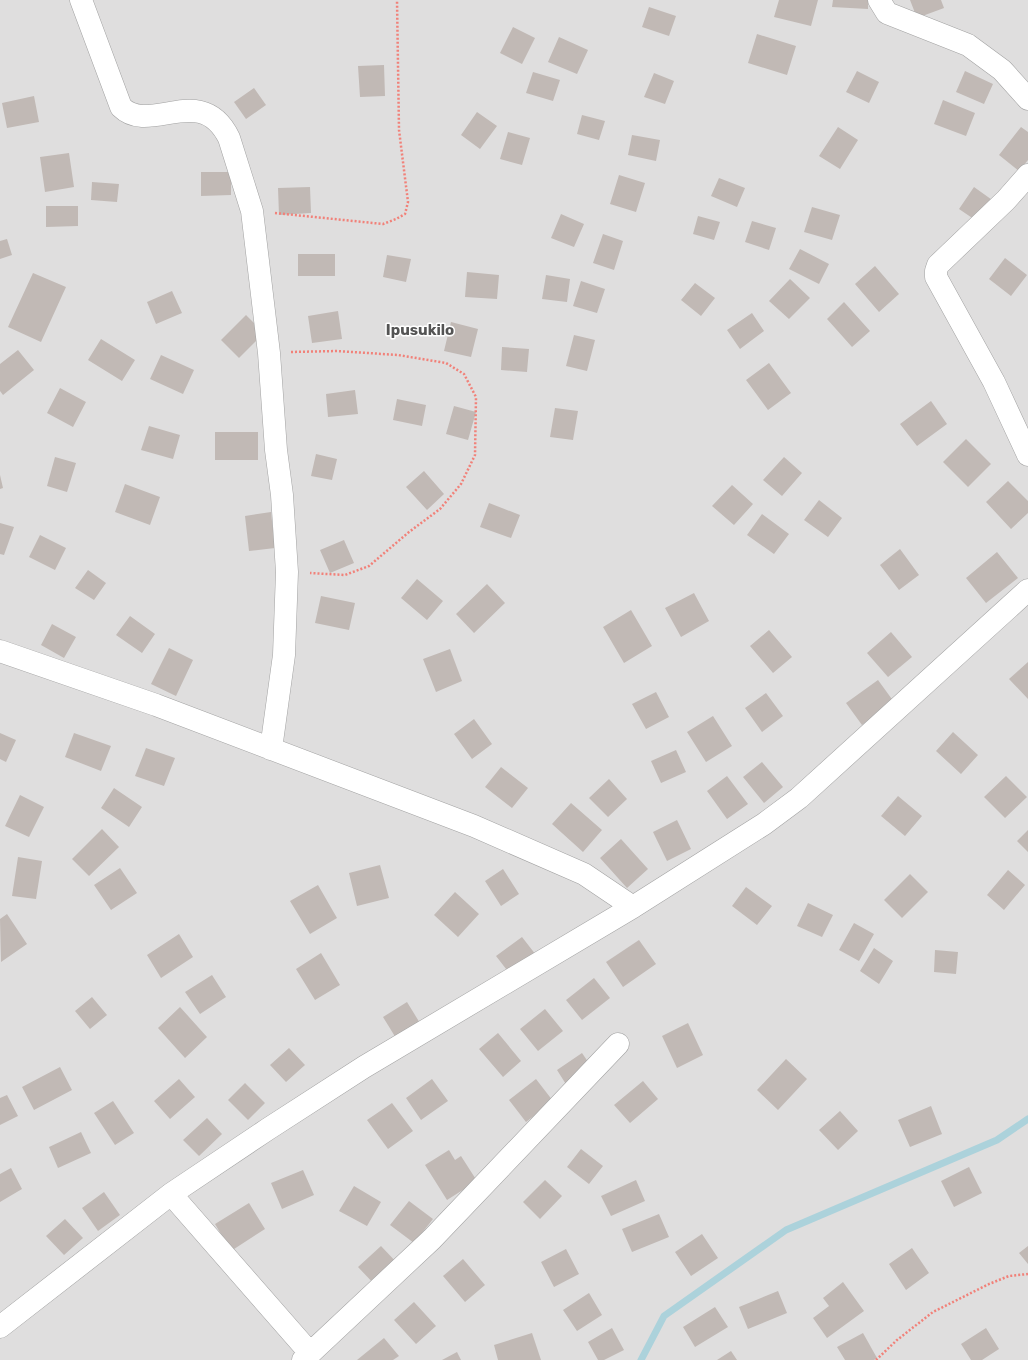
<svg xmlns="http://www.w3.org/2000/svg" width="1028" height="1360" font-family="Rubik,sans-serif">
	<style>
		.residential { fill: #dfdede }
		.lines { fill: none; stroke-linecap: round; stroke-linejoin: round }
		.stream { stroke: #acd2db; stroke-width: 7 }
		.building { fill: #c1b9b5 }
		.minor-casing { stroke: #a2a2a2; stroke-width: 23 }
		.path { stroke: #f18179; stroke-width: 2.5; stroke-dasharray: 2 2; stroke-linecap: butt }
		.minor { stroke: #fff; stroke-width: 22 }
		.labels { text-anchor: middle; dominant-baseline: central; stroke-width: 3; stroke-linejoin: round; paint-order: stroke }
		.district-label { font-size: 15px; font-weight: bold; fill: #545454; stroke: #fff }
	</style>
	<rect width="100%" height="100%" fill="#f0ede8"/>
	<path class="residential" d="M0,0h1028v1360h-1028z"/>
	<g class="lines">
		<path class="stream" d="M641,1360l23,-44 122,-86 211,-90 31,-21"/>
	</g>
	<path class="building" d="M779,0h39l-7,26 -37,-9z
		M833,0h35v9l-36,-2z
		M910,0h31l3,8 -27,10z
		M649,7l27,9 -7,20 -27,-9z
		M513,27l22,11 -13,26 -22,-11z
		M757,34l39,12 -9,29 -39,-12z
		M559,37l29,13 -11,24 -29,-12z
		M384,65l1,31 -25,1 -2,-31z
		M857,71l22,11 -10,21 -23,-11z
		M965,71l28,13 -9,20 -28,-12z
		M533,72l27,8 -7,21 -27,-8z
		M654,73l20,8 -9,23 -21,-7z
		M254,88l12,17 -20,14 -12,-17z
		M34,96l5,26 -32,6 -5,-25z
		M943,100l32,13 -9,23 -32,-12z
		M477,112l20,14 -17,23 -19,-14z
		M582,115l23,6 -6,19 -22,-6z
		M838,127l20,13 -18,29 -21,-13z
		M1021,127l7,5v28l-9,11 -20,-16z
		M508,132l22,6 -8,27 -22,-6z
		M632,135l28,5 -4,21 -28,-6z
		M69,153l5,34 -29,5 -5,-35z
		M201,172h30v23l-30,1z
		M619,175l26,8 -9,29 -26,-8z
		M719,178l26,10 -8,19 -26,-11z
		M92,182l27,2 -2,18 -26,-2z
		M310,187l1,26 -32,2 -1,-27z
		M974,187l28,20 -15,21 -28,-19z
		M46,206h32v20l-32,1z
		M812,207l28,8 -8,25 -28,-8z
		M561,214l23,10 -10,23 -23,-9z
		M698,216l22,6 -6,18 -21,-6z
		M752,221l24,7 -7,22 -24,-8z
		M603,234l20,7 -9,29 -21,-7z
		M7,239l5,16 -12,4v-18z
		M800,249l29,15 -10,20 -30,-15z
		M298,254h37v22h-37z
		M387,255l24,4 -5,23 -23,-5z
		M1005,258l22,17 -16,21 -22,-17z
		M875,266l24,28 -20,18 -24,-28z
		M467,272l32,3 -2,24 -32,-2z
		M33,273l33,14 -25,55 -33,-15z
		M546,275l24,4 -3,23 -25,-3z
		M790,279l20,19 -21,21 -20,-18z
		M581,281l24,8 -8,24 -24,-7z
		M695,283l20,15 -14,18 -20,-16z
		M172,291l10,22 -26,11 -9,-22z
		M844,302l26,29 -18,16 -25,-28z
		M338,311l4,28 -30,4 -4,-27z
		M752,313l12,18 -24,18 -13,-19z
		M246,315l18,18 -25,25 -18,-18z
		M451,322l27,7 -7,28 -27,-6z
		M574,335l21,5 -8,31 -21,-5z
		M101,339l34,21 -13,21 -34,-21z
		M502,347l27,2 -2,23 -26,-2z
		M18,350l16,20 -31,25 -3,-4v-27z
		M161,355l33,15 -11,24 -33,-15z
		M769,363l22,30 -23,17 -22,-30z
		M60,388l26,14 -13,25 -26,-14z
		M355,390l3,24 -30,3 -2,-23z
		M397,399l29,6 -4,21 -29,-6z
		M931,401l16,23 -30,22 -17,-22z
		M454,406l22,6 -8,28 -22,-6z
		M555,408l23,3 -5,29 -23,-3z
		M149,426l31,9 -7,24 -32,-9z
		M215,432h43v28h-43z
		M966,439l25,25 -23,23 -25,-25z
		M316,454l21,5 -5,21 -21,-4z
		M55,457l21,6 -9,29 -20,-6z
		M784,457l18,16 -20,23 -19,-16z
		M424,471l20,23 -17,16 -21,-23z
		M0,475l3,13 -3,1z
		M1008,481l20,20v12l-17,16 -25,-27z
		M125,484l35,13 -10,28 -35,-13z
		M732,485l21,19 -19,21 -22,-19z
		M819,500l23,18 -14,19 -24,-17z
		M489,503l31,12 -9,23 -31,-11z
		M271,512l4,36 -26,3 -4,-35z
		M762,514l27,20 -15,20 -27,-19z
		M0,523l14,4 -10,28 -4,-1z
		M40,535l26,13 -11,22 -26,-13z
		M344,540l10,23 -24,10 -10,-23z
		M900,549l19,26 -20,15 -19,-25z
		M997,552l21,26 -32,25 -20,-25z
		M88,570l18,13 -12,17 -19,-12z
		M417,579l26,22 -16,19 -26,-22z
		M487,584l18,19 -31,30 -18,-19z
		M694,593l15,28 -28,16 -16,-29z
		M321,596l34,7 -6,27 -34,-7z
		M631,610l21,36 -28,17 -21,-36z
		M130,616l25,18 -13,19 -26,-18z
		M52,624l24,13 -12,21 -23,-13z
		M769,630l23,27 -19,16 -23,-27z
		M891,632l21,25 -24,20 -21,-24z
		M169,648l24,12 -17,36 -25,-12z
		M450,649l12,32 -26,11 -13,-33z
		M1028,662v37l-19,-20z
		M878,680l16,22 -32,23 -16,-22z
		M656,692l13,25 -23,12 -14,-25z
		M766,693l17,23 -21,16 -17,-24z
		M713,716l19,30 -26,16 -19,-30z
		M474,719l18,25 -20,15 -18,-25z
		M953,732l25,23 -17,19 -25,-23z
		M0,733l16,7 -10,22 -6,-3z
		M74,733l37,13 -10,25 -36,-14z
		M146,748l29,10 -11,28 -29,-10z
		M676,750l10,22 -25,11 -10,-22z
		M762,762l21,25 -19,16 -21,-26z
		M501,767l27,21 -16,20 -27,-21z
		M727,776l21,28 -21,15 -20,-28z
		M1006,776l21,21 -22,21 -21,-21z
		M609,779l18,20 -19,18 -19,-19z
		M114,788l28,19 -13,20 -28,-19z
		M20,795l24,12 -15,30 -24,-11z
		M898,796l24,20 -17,20 -24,-20z
		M571,803l31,27 -19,22 -31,-28z
		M677,820l14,29 -24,12 -14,-29z
		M102,829l17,18 -30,29 -17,-17z
		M1028,830v22l-11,-11z
		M621,839l27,30 -21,19 -27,-30z
		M18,857l24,4 -6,38 -24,-3z
		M380,865l9,33 -32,8 -8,-33z
		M120,868l17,25 -26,17 -17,-25z
		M503,869l16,25 -18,12 -16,-25z
		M1008,870l17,15 -21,25 -17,-15z
		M910,874l18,18 -26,26 -18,-18z
		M318,885l19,33 -27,16 -20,-33z
		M746,887l26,19 -15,19 -25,-19z
		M455,892l24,22 -21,23 -24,-22z
		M808,903l25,12 -11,22 -25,-11z
		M7,914l20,30 -26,18 -1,-43z
		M854,923l20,11 -15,27 -20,-11z
		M179,934l14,23 -32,21 -14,-23z
		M522,937l14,18 -26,19 -14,-18z
		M639,940l17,24 -33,23 -17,-25z
		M874,948l19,13 -14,23 -19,-13z
		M935,950l23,2 -2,22 -22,-2z
		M321,953l19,32 -25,15 -19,-31z
		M212,975l14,22 -26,17 -15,-22z
		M594,978l16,20 -28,22 -16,-20z
		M92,997l15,18 -17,14 -15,-18z
		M407,1002l16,26 -24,15 -16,-26z
		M180,1007l27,30 -22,21 -27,-30z
		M545,1009l18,22 -25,20 -18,-22z
		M688,1023l15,32 -26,13 -15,-32z
		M498,1033l23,28 -18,16 -24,-28z
		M289,1048l16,17 -19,17 -16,-17z
		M582,1053l13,19 -26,17 -12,-19z
		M786,1059l21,20 -29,31 -21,-20z
		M60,1067l12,23 -38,20 -12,-23z
		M179,1079l16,18 -25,22 -16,-18z
		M432,1079l16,22 -27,19 -15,-22z
		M536,1079l17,22 -27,21 -17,-22z
		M643,1081l15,18 -28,24 -16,-18z
		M245,1083l20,20 -17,17 -20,-20z
		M7,1095l11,21 -18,9v-27z
		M113,1101l21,32 -19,12 -21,-32z
		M392,1103l21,28 -25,18 -21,-29z
		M931,1106l11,28 -32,13 -12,-27z
		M840,1111l18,20 -20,19 -19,-20z
		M207,1118l15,16 -23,22 -16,-16z
		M81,1132l10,21 -33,15 -9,-21z
		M581,1149l22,17 -14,18 -22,-17z
		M449,1150l6,10 6,-4 16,25 -30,19 -22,-35z
		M969,1167l13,26 -28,14 -13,-26z
		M11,1168l11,21 -22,13v-28z
		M303,1170l11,25 -32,14 -11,-26z
		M545,1180l17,16 -22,23 -17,-17z
		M636,1180l9,21 -34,15 -10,-20z
		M354,1186l27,16 -14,24 -28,-15z
		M104,1192l16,23 -22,16 -16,-23z
		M409,1201l24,18 -19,24 -24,-18z
		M249,1203l16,26 -34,22 -16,-27z
		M659,1214l10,23 -37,15 -10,-23z
		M65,1219l18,19 -19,17 -18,-19z
		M702,1234l16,24 -27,18 -16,-24z
		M381,1246l18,19 -23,21 -18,-19z
		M1028,1246v18l-9,-11z
		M912,1248l17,25 -23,17 -17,-26z
		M566,1249l13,25 -25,13 -13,-25z
		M463,1259l22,26 -20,17 -22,-26z
		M843,1282l21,29 -37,27 -14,-20 16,-12 -6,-8z
		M778,1291l9,22 -39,16 -9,-22z
		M589,1293l13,22 -25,16 -14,-21z
		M414,1302l22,24 -20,18 -22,-24z
		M715,1307l13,20 -33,20 -12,-20z
		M612,1328l12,22 -20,10h-6l-10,-18z
		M986,1328l13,21 -17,11h-11l-10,-16z
		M532,1333l9,27h-43l-4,-15z
		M863,1333l14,25 -3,2h-29l-8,-13z
		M384,1338l15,18 -6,4h-36z
		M731,1351l6,9h-20z
		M457,1352l4,8h-19z"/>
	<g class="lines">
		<g class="minor-casing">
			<path id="minor" d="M81,0l40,107c29,29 80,-26 108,31l23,73 17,142 7,97 6,45 5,77 -3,83 -13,94
				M879,0l8,13 81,32 34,25 26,29
				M1028,175l-22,25 -68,65 -2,6v6l58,105 34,73
				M0,651l156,54 318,121 110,48 49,33
				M171,1194l139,159
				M0,1327l171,-133 97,-65 96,-62 269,-160 131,-83 35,-26 229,-208
				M303,1360l129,-121 186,-195"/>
		</g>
		<path class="path" d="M275,213l108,11 13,-5 9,-5 3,-12 -9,-72 -2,-130
			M291,352l46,-1 61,4 48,8 18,11 12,23 -1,58 -14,29 -21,25 -31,23 -40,34 -24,9 -35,-2
			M876,1360l21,-20 36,-28 56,-28 20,-8 19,-2"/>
		<use href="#minor" class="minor"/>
	</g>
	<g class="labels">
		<g class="district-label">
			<text x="420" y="330">Ipusukilo</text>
		</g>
	</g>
</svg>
